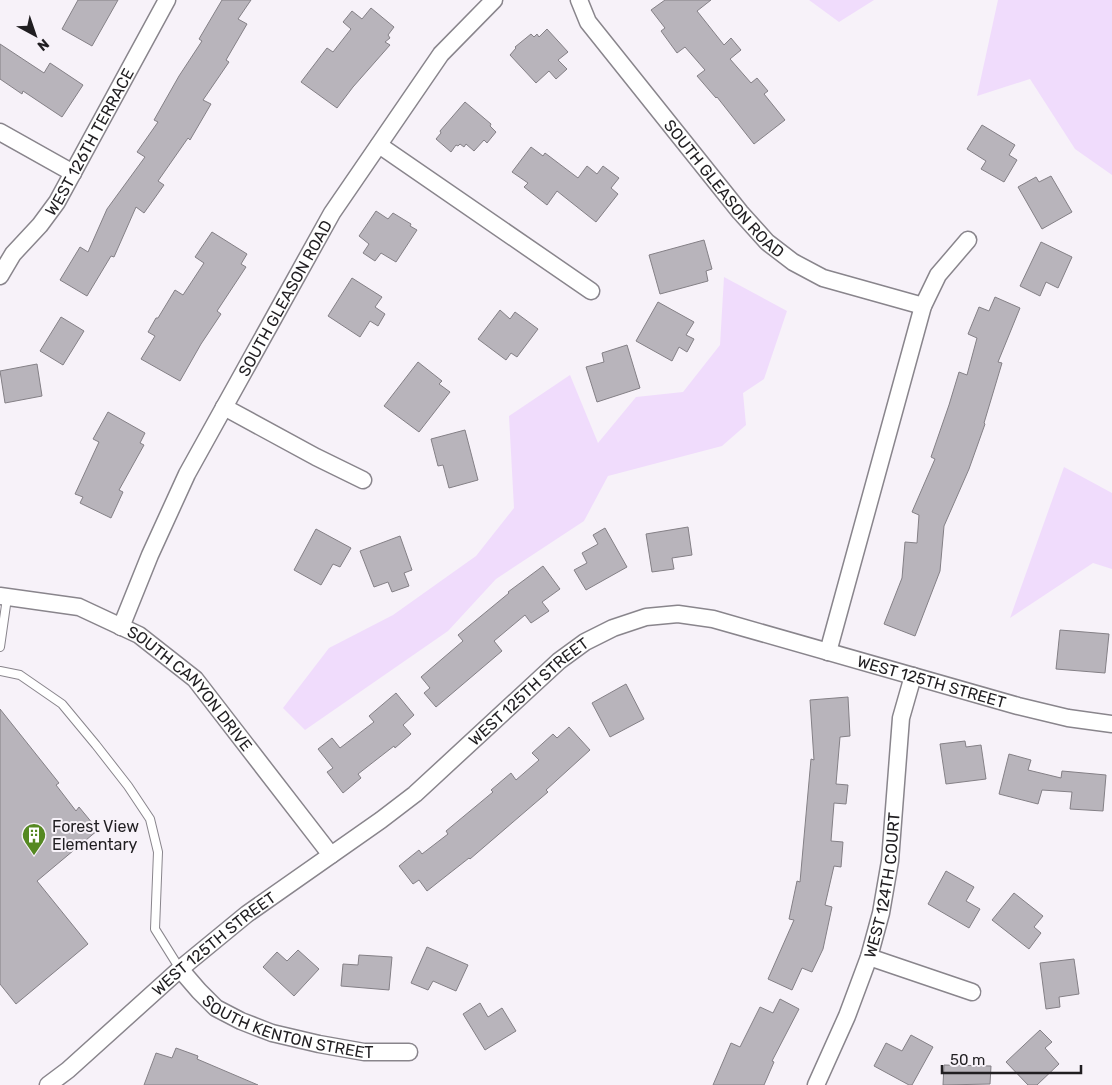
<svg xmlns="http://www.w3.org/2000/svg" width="1112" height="1085" font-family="Rubik,sans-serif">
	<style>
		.green { fill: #f0dcfc }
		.building { fill: #b8b4bb; stroke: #848086 }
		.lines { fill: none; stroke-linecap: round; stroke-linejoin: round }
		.service-casing { stroke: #89858c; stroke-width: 10 }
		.minor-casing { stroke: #89858c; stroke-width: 19 }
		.service { stroke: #fff; stroke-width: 8 }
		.minor { stroke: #fff; stroke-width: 16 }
		.labels { text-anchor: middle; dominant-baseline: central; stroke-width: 4; stroke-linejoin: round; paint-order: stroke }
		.street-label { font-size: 16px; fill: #201e21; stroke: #f7f2f9 }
		.poi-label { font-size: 16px; fill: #201e21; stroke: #f7f2f9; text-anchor: start }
	</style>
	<rect width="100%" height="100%" fill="#f7f2f9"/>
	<path class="green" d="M809,0h65l-35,22z
		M998,0h114v175l-37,-26 -45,-70 -53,17z
		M724,277l63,34 -23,68 -21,14 3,32 -24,21 -114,30 -24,45 -88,58 -48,52 -143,99 -22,-22 46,-60 64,-33 83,-59 38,-48 -5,-92 61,-41 28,68 38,-46 47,-5 37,-47z
		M1064,467l48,26v76l-19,-6 -83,55z"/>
	<path class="building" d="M78,0h40l-26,46 -30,-17z
		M222,0h29l-13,19 9,5 -21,36 3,2 -26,38 8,4 -21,36 -2,-2 -30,43 6,4 -20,28 -8,-6 -22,50 -3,-1 -24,40 -27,-16 20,-33 8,5 19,-43 38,-52 -8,-5 21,-30 -4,-2 25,-44 23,-35 -3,-2z
		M665,0h46l-14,11 27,34 7,-7 10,12 -11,9 21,24 6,-5 11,13 -4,3 21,26 -31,24 -37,-47 -1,1 -19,-22 8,-6 -20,-23 -8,6 -16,-22 4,-3 -14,-18z
		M371,8l23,19 -6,8 2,3 -5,4 5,3 -37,42 -16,21 -36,-26 26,-34 6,4 18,-23 -8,-7 9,-11 10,8z
		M547,29l21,23 -10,8 9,9 -11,10 -7,-8 -13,12 -26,-28 6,-7 -1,-1 16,-13 3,3 3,-3 2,3z
		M0,44l44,29 6,-10 33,22 -21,32 -39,-26 -1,3 -22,-15z
		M465,102l26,22 -1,2 6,6 -9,11 -3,-3 -10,11 -8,-7 -2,3 -4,-3 -2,2 -2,-1 -5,7 -15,-13 5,-6 -1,-2z
		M982,125l33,20 -6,10 8,5 -13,22 -23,-13 5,-8 -19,-12z
		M531,147l12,9 2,-3 33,25 9,-12 10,8 6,-8 16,12 -8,10 7,6 -22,28 -39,-31 -10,14 -23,-18 4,-4 -16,-11z
		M1051,176l21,36 -30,17 -24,-42 18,-10 3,5z
		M376,211l12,8 5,-6 18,11 -1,2 7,4 -21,32 -15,-9 -6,8 -12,-8 6,-9 -10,-8z
		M212,232l35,22 -6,10 5,3 -29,44 4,3 -20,30 -21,37 -39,-22 14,-23 -7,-4 8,-14h2l17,-28 8,5 21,-32 -9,-6z
		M704,240l8,29 -6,2 2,10 -48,13 -11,-39z
		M1041,242l31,15 -14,31 -12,-6 -6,14 -20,-10z
		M352,278l30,19 -7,10 10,7 -7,12 -8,-5 -10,16 -32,-21z
		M995,297l25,11 -22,54 4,1 -18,60 1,1 -16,45 -25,57 -4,45 -25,65 -31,-12 18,-46 3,-36 12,1 2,-28 -7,-3 23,-53 -4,-2 18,-52 10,-33 8,3 10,-37 -9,-4 11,-27 10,4z
		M658,302l36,20 -8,13 8,4 -7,13 -8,-5 -7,14 -36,-20z
		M500,310l10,9 5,-7 23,17 -21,28 -6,-4 -5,7 -28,-21z
		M61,317l23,14 -21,34 -23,-14z
		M627,345l13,43 -43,14 -11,-35 18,-5 -2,-9z
		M418,362l24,19 -3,3 11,8 -31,40 -35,-26z
		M37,364l5,32 -37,7 -5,-32z
		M108,412l37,21 -5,10 4,2 -25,45 4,2 -12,26 -31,-15 3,-6 -8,-3 24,-52 -6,-3z
		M465,430l13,50 -29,8 -6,-23 -5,1 -7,-27z
		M688,527l4,28 -20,3 2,11 -22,3 -6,-38z
		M605,528l22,39 -41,23 -12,-20 13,-7 -5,-10 16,-9 -5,-9z
		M316,529l35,19 -11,19 -7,-3 -12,21 -27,-15z
		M400,536l12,34 -8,3 5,13 -17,6 -4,-10 -14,5 -14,-36z
		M543,566l17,23 -18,13 7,9 -18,12 -6,-8 -31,26 8,10 -66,56 -12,-14 6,-5 -9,-11 42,-36 -5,-6 51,-42 -1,-1z
		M1060,630l49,4 -4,39 -49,-4z
		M626,684l18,35 -34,18 -18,-34z
		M396,693l18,22 -11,10 8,9 -16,14 -1,-2 -36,28 3,4 -18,15 -16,-21 6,-4 -15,-19 14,-11 8,10 34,-26 -5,-6z
		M848,697l2,39 -10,1 -4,47 12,1 -2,19 -12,-1 -3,38 12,1 -2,25 -7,-1 -9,39 7,2 -9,42 -11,23 -10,-4 -10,22 -24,-11 26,-59 -5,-1 8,-38 3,1 11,-123 3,1 -4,-60z
		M0,709l59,74 -3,2 20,26 3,-4 19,23 -61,51 51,63 -72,60 -16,-20z
		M569,727l21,23 -44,40 2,2 -78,67 -1,-1 -42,33 -8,-11 -6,4 -14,-18 20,-16 3,4 26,-20 -2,-3 47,-39 -2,-2 20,-17 5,7 23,-20 -7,-7 21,-19 4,4z
		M965,741l1,6 15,-2 5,34 -40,5 -6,-40z
		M1009,754l22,6 -3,10 33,8 1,-7 44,4 -3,36 -33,-2 2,-17 -30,-2 -4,14 -39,-10z
		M946,871l28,16 -8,14 14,8 -11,19 -41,-24z
		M1014,893l29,23 -9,11 7,6 -12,16 -37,-29z
		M427,947l41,18 -12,26 -23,-10 -5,9 -17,-7z
		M298,950l21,19 -25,27 -31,-29 14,-15 10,9z
		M359,955l33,2 -3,33 -48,-4 2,-22 15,1z
		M1074,959l5,35 -20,3 1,10 -14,2 -6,-46z
		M780,999l19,10 -27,52 2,1 -10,23h-51l18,-42 9,4 20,-40 13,6z
		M480,1003l8,14 14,-9 14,23 -31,19 -22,-36z
		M1040,1030l12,12 -7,6 14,16 -22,21h-9l-22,-23z
		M911,1035l22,12 -21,38h-3l-35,-19 12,-23 16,8z
		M176,1048l22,8 -1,3 61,26h-114l12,-32 16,5z
		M944,1065l47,1 -1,18 -47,1z"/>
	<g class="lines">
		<g class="service-casing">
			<path id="service" d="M0,647l7,-49
				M0,671l20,4 42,29 34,41 32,41 22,33 8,33 -3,77 25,40"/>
		</g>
		<g class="minor-casing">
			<g id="minor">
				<path id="s1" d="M579,0l9,22 152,190 27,30 26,20 30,16 100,28"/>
				<path d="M0,132l73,41"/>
				<path d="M379,145l212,146"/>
				<path id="s2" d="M0,276l13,-22 27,-29 17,-23 110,-202"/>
				<path d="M224,407l92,50 47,23"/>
				<path id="s3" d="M0,596l79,11 60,28 56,44 136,176"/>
				<path id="s4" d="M121,627l29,-72 37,-81 145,-261 109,-159 53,-54"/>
				<path d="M828,652l95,-346 15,-31 30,-35"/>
				<path d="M869,957l103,35"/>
				<path id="s5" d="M180,969l19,22 17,17 25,13 31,12 47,11 45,8h45"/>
				<path id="s6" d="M48,1085l20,-15 112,-101 67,-55 134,-94 34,-26 144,-133 26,-19 28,-14 33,-11 32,-3 35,5 305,87 50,12 44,6"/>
				<path id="s7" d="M816,1085l31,-69 22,-59 12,-44 9,-52 11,-143 12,-42"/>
			</g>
		</g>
		<use href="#service" class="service"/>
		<use href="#minor" class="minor"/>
	</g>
	<defs>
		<g id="building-pin" transform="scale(1.25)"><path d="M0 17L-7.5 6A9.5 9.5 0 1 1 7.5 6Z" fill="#558922" stroke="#f7f2f9"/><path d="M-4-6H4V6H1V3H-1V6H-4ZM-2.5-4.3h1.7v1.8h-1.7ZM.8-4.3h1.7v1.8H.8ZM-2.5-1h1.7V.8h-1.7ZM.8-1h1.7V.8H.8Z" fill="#fff"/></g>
	</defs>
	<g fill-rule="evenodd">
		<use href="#building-pin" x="34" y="835"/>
	</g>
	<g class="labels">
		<g class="street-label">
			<text stroke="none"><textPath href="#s2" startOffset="162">WEST 126TH TERRACE</textPath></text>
			<text stroke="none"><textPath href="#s1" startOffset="239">SOUTH GLEASON ROAD</textPath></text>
			<text stroke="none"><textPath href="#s4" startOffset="368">SOUTH GLEASON ROAD</textPath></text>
			<text stroke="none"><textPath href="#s6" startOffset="1058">WEST 125TH STREET</textPath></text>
			<text stroke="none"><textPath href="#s3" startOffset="220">SOUTH CANYON DRIVE</textPath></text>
			<text stroke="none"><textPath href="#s6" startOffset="622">WEST 125TH STREET</textPath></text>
			<text stroke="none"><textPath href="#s7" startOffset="212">WEST 124TH COURT</textPath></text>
			<text stroke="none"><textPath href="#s6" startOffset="218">WEST 125TH STREET</textPath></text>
			<text stroke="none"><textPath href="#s5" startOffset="128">SOUTH KENTON STREET</textPath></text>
		</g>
		<g class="poi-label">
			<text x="52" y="826">Forest View<tspan x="52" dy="18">Elementary</tspan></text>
		</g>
	</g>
	<g transform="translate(35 35) rotate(140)" stroke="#f7f2f9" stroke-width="4" paint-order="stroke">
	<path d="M0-4L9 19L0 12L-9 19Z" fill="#201e21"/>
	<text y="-8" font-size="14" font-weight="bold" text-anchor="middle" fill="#201e21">N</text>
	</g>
	<path d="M942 1065v8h139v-8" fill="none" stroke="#201e21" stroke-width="2.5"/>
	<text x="950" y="1065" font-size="15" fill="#201e21" stroke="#f7f2f9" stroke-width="4" paint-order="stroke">50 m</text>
</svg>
